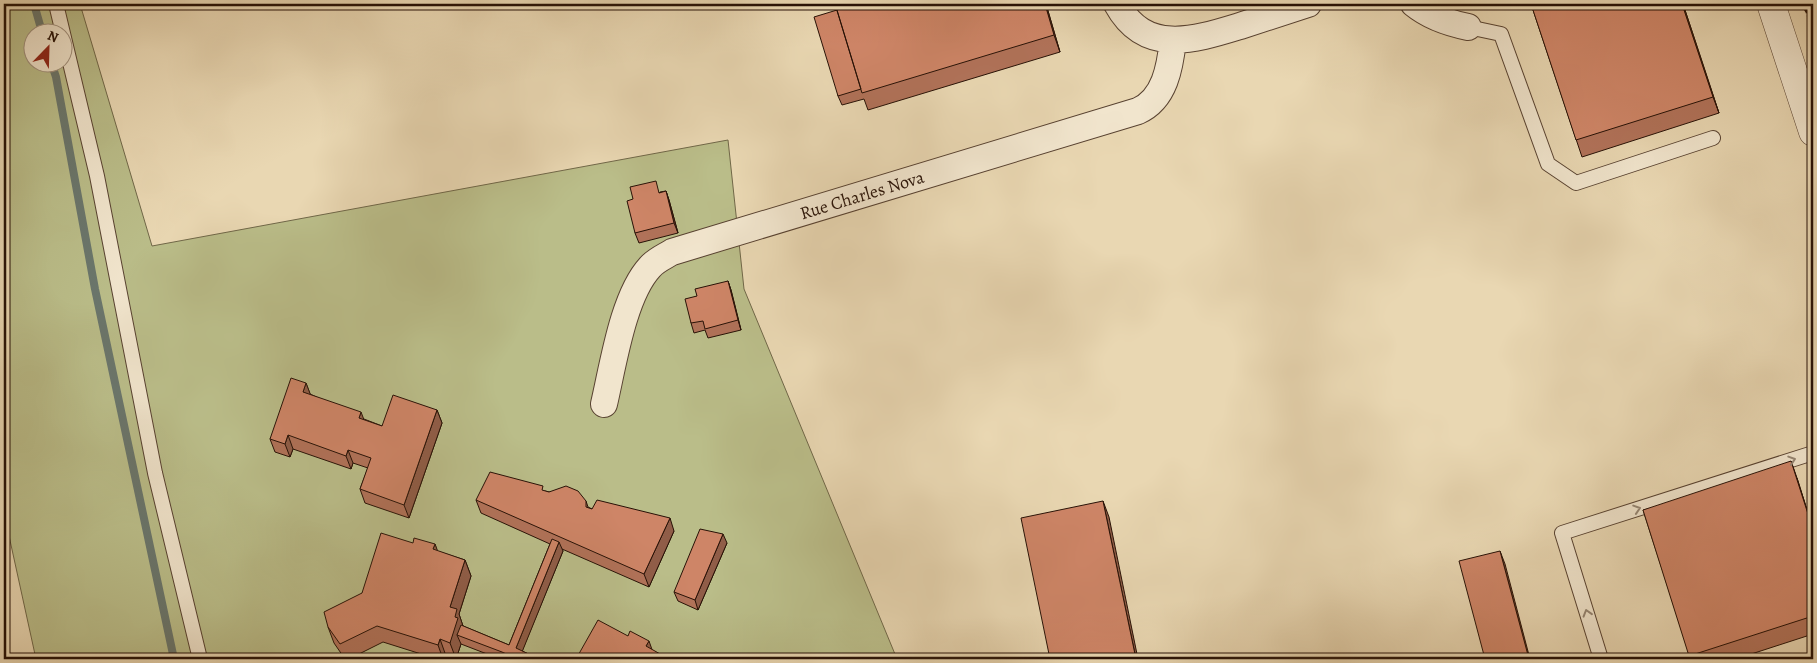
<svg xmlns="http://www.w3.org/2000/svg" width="1817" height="663" font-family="Alegreya,serif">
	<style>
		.green { fill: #babd89; stroke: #706748; fill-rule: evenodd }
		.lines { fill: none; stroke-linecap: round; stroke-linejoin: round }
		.stream { stroke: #6a766c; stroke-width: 8 }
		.service-casing { stroke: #584231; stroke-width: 16 }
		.minor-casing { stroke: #584231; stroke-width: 28 }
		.tertiary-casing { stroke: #584231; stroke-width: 29 }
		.path { stroke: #271106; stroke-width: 3; stroke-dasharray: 4 2.5; stroke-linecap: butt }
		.service { stroke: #f1e5cd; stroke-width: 14 }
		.minor { stroke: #f1e5cd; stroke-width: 26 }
		.tertiary { stroke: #f1e5cd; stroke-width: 28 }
		.wall { fill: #b17259; stroke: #271106 }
		.shaded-wall { fill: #905d48; stroke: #271106 }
		.building { fill: #ce8567; stroke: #271106 }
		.oneway { stroke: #968673 }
		.labels { text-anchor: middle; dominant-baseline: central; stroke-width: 4.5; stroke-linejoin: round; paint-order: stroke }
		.street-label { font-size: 18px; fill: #271106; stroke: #f1e5cd }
	</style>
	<rect width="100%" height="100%" fill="#e9d7b2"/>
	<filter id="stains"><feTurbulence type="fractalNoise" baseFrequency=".004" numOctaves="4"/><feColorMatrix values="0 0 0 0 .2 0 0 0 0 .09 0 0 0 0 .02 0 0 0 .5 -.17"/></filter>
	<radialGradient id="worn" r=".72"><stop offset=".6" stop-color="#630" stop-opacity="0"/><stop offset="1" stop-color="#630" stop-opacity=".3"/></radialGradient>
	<path class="green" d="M4,4h76l72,242 576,-106 16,149 153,370h-861l-32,-146zM32,32h30v30h-30z"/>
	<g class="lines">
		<path class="stream" d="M34,4l8,28
			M51,62l5,15 39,212 79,370"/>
		<g class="service-casing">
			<path id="service" d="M56,4l41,172 58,297 45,186
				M1468,27l33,7 47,130 28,19 137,-45
				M1601,659l-39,-126 251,-80"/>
		</g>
		<g class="minor-casing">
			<path id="minor" d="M1117,4c29,53 80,35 126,21 21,-7 43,-14 65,-21
				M1414,4c16,13 34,19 54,23
				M604,404c9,-38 19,-108 46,-137 6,-7 14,-10 22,-15l466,-141c27,-12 32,-44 35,-71"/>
		</g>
		<g class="tertiary-casing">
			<path id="tertiary" d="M1771,4l42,128"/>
		</g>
		<path class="path" d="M1802,4l5,8 6,18"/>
		<use href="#service" class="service"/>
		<use href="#minor" class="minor"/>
		<use href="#tertiary" class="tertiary"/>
	</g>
	<path class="wall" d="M1046,4l14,48 -192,58 -4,-11 -22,6 -4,-9 -1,-86z
		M1531,4h152l36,109 -137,44z
		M666,191l3,9 9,33 -39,10 -4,-10 25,-41z
		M728,281l3,9 10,40 -33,8 -3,-8 -11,3 -3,-10 6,-27z
		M306,383l4,11 54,25 18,7 55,-16 5,13 -33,95 -44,-15 -5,-14 8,-21 -15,-5 -2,6 -58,-20 -3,8 -15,-5 -5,-13z
		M1797,478l11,35 5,-1v122l-77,25h-45l-48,-149z
		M545,491l41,10 2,6 4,2 82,22 -25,56 -87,-38 1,2 -41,100 17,8h-39l-39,-15 -5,15 -10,-3 -2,3h-7l-54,-17 -34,17h-4l-11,-16 -6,-16 34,-34 73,-49 2,7 28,9 6,16 -12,38 4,12 46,19 41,-101 -69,-31 -5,-13z
		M727,543l-29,67 -20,-9 -4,-9z"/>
	<path class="shaded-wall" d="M1045,4h1l14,48 -6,-17z
		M1682,4h1l36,109 -6,-16z
		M666,191l3,9 9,33 -4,-10z
		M728,281l3,9 10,40 -3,-10z
		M306,383l5,13 -8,-4z
		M437,410l5,13 -33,95 -5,-13z
		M361,412l5,13 -7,-7z
		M288,435l5,14 -3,8 -5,-13z
		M348,450l5,13 -2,6 -5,-13z
		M1791,461l6,17 16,51 -5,-15z
		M1103,501l6,16 29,142h-2z
		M670,518l4,13 -25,56 -5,-13z
		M723,534l4,9 -29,67 -3,-10z
		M559,542l4,9 -43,106 -4,-9z
		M435,544l6,16 -8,-11z
		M1500,551l5,13 25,95h-1z
		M465,560l6,16 -12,38 4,12 -6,9 4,9 -5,15 -6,-16v-36z
		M440,639l6,17 -2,3h-1l-5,-14z
		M649,641l6,17 -9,-12z"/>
	<path class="building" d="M835,4h210l9,31 -192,58z
		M1531,4h151l31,93 -137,43z
		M837,10l24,79 -23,7 -24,-79z
		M656,181l3,12 7,-2 8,32 -39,10 -8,-32 6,-2 -3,-12z
		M728,281l10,39 -33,9 -2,-8 -12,2 -6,-24 12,-3 -2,-7z
		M291,378l15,5 -3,9 58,20 -2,6 23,8 11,-31 44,15 -33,95 -44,-16 11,-31 -23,-8 -2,6 -58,-21 -3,9 -15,-5z
		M1791,461l17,53 5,-2v104l-124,40 -46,-146z
		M490,472l53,14 -1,4 7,2 17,-6 12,5 8,10v6l6,2 5,-9 73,18 -26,56 -168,-74z
		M1103,501l33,158h-86l-29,-141z
		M700,529l23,5 -28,66 -21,-8z
		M381,533l32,10 1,-5 21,6 -2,5 32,11 -15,47 7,2 -2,8 3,1 -8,25 -10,-4 -2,6 -61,-19 -37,18 -12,-17 -4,-15 38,-19z
		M552,539l7,3 -43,106 23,11h-22l-15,-7 -45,-17 4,-10 48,20z
		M1500,551l29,108h-44l-26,-98z
		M598,620l30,16 2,-5 19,10 -3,5 23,13h-93z"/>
	<defs><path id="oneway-chevron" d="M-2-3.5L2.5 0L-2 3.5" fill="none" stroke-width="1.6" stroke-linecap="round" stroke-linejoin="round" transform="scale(1.25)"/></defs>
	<g class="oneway">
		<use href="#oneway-chevron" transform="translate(1792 460) rotate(-18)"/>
		<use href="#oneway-chevron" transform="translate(1637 509) rotate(-18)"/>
		<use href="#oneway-chevron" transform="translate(1587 613) rotate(-107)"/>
	</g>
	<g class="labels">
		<g class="street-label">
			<text transform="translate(862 195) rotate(-17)">Rue Charles Nova</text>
		</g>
	</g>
	<rect width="1817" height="663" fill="none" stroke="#e9d7b2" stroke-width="20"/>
	<rect x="5" y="5" width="1807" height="653" fill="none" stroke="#271106" stroke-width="2.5"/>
	<rect x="10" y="10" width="1797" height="643" fill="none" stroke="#271106"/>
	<g transform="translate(48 48) rotate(23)"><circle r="24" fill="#f1e5cd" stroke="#a0907d"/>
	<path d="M0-4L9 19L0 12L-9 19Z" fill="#8f2418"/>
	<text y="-8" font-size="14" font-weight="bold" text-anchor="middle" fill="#271106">N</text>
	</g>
	<rect width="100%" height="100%" filter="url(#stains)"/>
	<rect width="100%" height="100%" fill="url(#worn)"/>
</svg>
